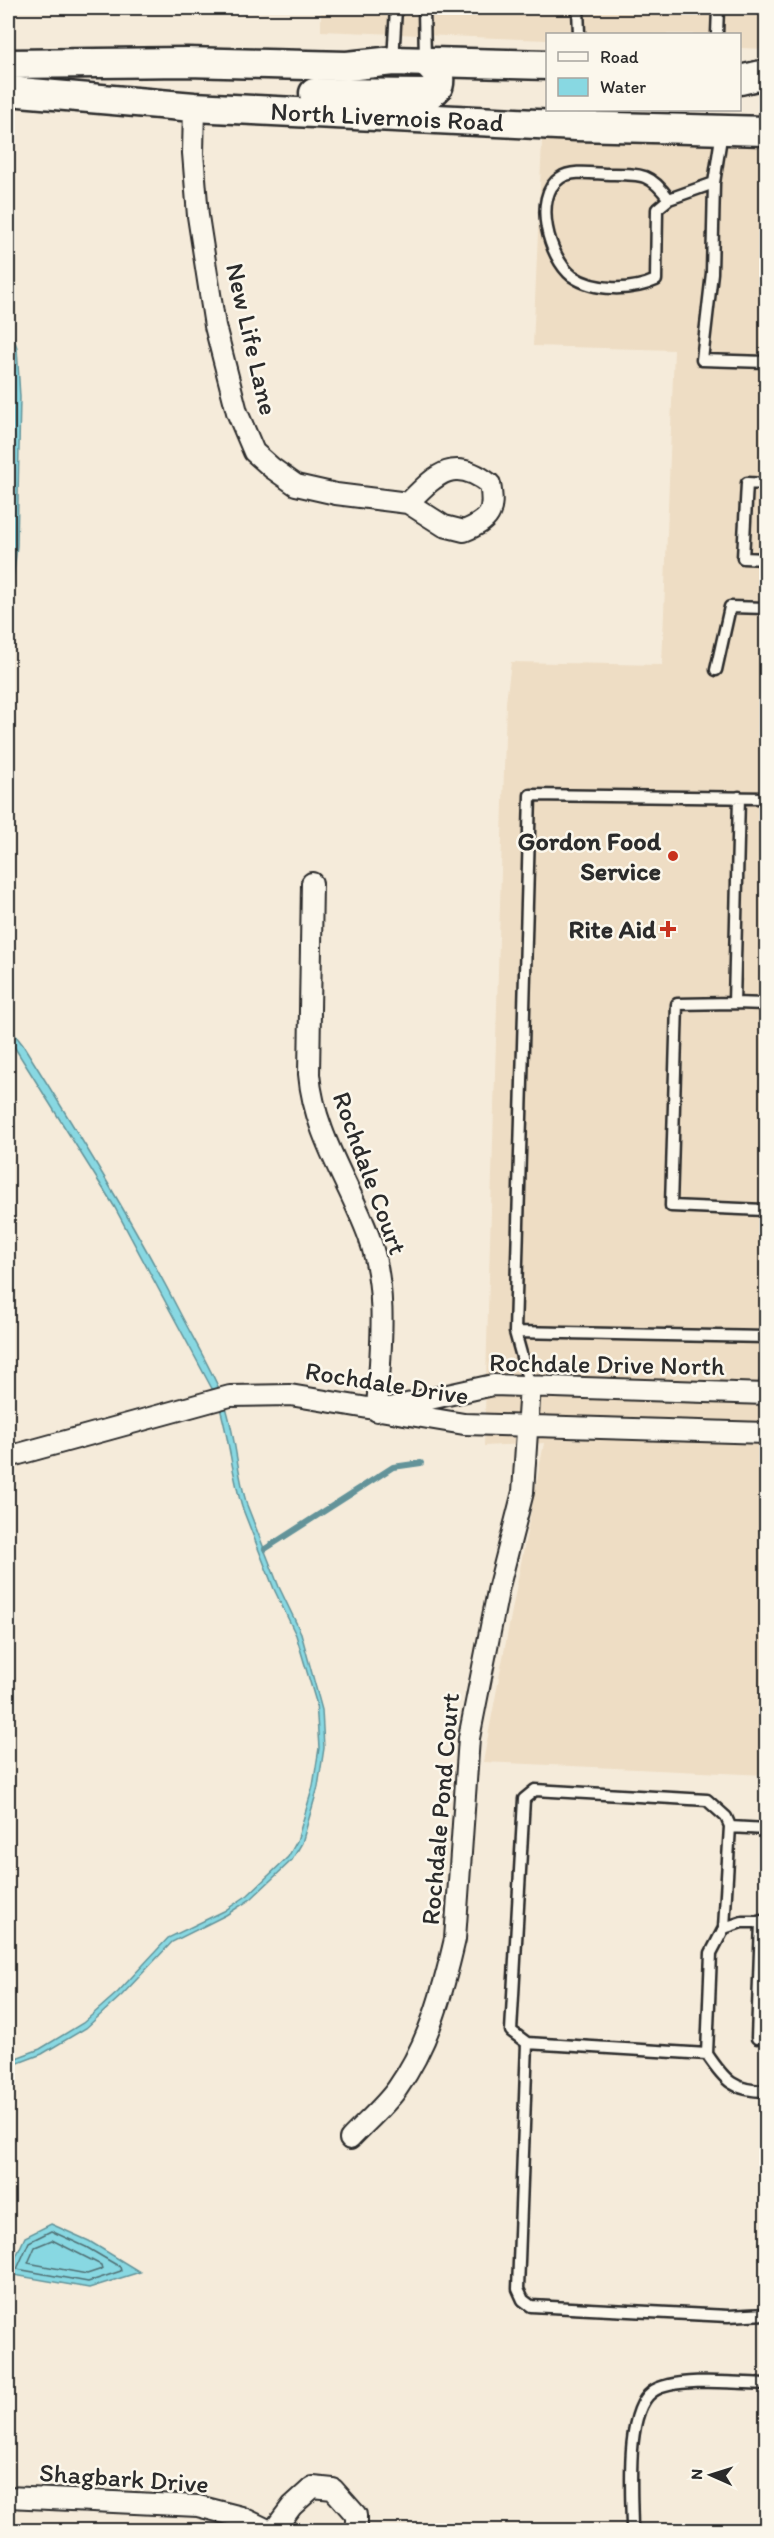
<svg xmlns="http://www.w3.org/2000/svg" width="774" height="2538" font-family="Itim,sans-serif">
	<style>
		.built { fill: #eeddc4 }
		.water { fill: #88d8e2; stroke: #639399; stroke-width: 1.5 }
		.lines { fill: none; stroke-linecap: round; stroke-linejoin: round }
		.shore { stroke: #507074; stroke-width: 1.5 }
		.stream { stroke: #639399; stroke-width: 6 }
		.lane-casing { stroke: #2b2b2b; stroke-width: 15 }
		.street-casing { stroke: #2b2b2b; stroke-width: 24 }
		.secondary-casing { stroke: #2b2b2b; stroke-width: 33 }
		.lane { stroke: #fbf7ec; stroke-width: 10 }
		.street { stroke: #fbf7ec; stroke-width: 20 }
		.secondary { stroke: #fbf7ec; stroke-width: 28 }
		.poi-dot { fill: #c8321e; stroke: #fbf7ec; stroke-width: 2 }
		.labels { text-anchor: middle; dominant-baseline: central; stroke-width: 5; stroke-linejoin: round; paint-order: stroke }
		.street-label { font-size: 26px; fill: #2b2b2b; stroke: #fbf7ec }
		.poi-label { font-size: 26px; font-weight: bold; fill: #2b2b2b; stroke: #fbf7ec; text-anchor: end }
	</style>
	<rect width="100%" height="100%" fill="#f5ebda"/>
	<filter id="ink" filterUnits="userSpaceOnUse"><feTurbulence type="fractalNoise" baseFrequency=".0167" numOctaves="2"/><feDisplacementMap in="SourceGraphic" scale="12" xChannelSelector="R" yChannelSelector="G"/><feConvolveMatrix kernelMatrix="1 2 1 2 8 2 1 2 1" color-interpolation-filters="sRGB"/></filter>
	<g filter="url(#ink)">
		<path class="built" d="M321,8h445v41l-26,-1v-14h-192l-1,6 -226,-9z
			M542,141l224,2v1632l-283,-13 61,-319 -60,3 22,-744 5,-40 151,3 12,-315 -141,-4z"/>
		<path class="water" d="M8,321l9,27 3,49 -3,149 -9,74 4,-208z
			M8,1026l15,19c55,88 110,176 157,268 14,27 32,57 43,85 13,35 13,72 24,107l32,82 22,46 21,77 2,38 -6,39 -16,56 -10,17 -41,39 -25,16 -54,27 -50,53 -36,33 -44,26 -34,13v-6l32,-12 43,-26 35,-31 50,-54 56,-27 24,-16 40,-38 9,-16 16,-55 6,-38 -3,-46 -20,-67 -22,-46 -32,-82c-11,-36 -13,-73 -25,-109l-103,-192 -106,-169z
			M51,2224l38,17 51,31 -51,16 -81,-14 17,-37z"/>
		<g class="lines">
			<path class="shore" d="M51,2231l35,16 34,20 1,4 -33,11 -71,-13 12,-27z
				M52,2240l49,25 1,4 -15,5 -59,-11 7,-16z"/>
			<path class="stream" d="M265,1549l128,-82 28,-4"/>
			<g class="lane-casing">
				<path id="lane" d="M424,8l1,53
					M578,8l1,26
					M717,34l1,-26
					M393,61l3,-53
					M722,131l-8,52 -2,90 -10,87 64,2
					M669,199c-19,-26 -28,-25 -59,-25 -14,0 -38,-5 -50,4 -28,19 -11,80 12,98 23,16 60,15 84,4l1,-71 12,-10 45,-16
					M766,484l-19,-1 -4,75 23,1
					M716,670l14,-63 36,1
					M739,797l-5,206 -57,1 -6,202 93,4 2,3
					M734,1003l32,1
					M515,1332l251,5
					M766,1382v22
					M530,1386l-15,-54 15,-537 236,3
					M535,1790l172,10 19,17 4,9 -6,102 -13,25 -4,101 -180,-11 -16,-12 13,-232z
					M730,1827l36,2
					M724,1928l18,-6h24
					M757,2038l4,-117
					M527,2043l-9,246 5,11 8,6 197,10 38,-2
					M707,2054c18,27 27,37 59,37
					M632,2530c0,-33 -8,-117 20,-138 21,-16 88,-9 114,-8"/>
			</g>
			<g class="street-casing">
				<path id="street" d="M194,107l-1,46 5,63 17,110 22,86 17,40 18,16 24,17 40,9 72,9 36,23 20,5c26,-11 31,-18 26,-47 -37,-29 -54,-9 -82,19
					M312,883l-3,191c5,60 40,108 60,163 20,56 11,116 8,174
					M389,1408l104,-23 273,9
					M8,1457l222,-61 60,-1 174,29 302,9
					M350,2139c15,-16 34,-32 47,-50 32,-45 46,-98 58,-150l14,-201 30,-152 24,-94 7,-106
					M8,2497l190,9 43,11 27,13
					M274,2530l18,-24 21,-19 20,2 23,26v15"/>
			</g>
			<g class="secondary-casing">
				<g id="secondary">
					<path d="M8,64l179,-2 160,4 46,-5 155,4"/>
					<path d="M740,80l26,-6"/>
					<path id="s1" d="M8,91l186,16 382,19 190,5"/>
					<path d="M314,93l115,1c10,-5 11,-9 10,-18l-14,-15"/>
				</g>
			</g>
			<use href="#lane" class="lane"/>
			<use href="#street" class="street"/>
			<use href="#secondary" class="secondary"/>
		</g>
	</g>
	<g class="poi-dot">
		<circle cx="673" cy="856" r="6"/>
		<path d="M665 920h6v6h6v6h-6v6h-6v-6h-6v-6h6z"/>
	</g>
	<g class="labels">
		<g class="street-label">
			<text stroke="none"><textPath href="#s1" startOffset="380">North Livernois Road</textPath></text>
			<text transform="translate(252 339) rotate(77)">New Life Lane</text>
			<text transform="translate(370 1173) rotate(70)">Rochdale Court</text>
			<text transform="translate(607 1364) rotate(1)">Rochdale Drive North</text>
			<text transform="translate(387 1383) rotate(9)">Rochdale Drive</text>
			<text transform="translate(440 1809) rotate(-85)">Rochdale Pond Court</text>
			<text transform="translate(124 2478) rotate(4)">Shagbark Drive</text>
		</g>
		<g class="poi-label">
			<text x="661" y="841">Gordon Food<tspan x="661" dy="30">Service</tspan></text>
			<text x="656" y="929">Rite Aid</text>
		</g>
	</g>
	<rect width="774" height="2538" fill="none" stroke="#fbf7ec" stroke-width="30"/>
	<rect x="15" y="15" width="744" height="2508" fill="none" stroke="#2b2b2b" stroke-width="2" filter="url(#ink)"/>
	<rect x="546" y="33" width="195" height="78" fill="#fbf7ec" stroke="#a8a59f" stroke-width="1.5"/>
	<rect x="558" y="52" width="30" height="9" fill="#fbf7ec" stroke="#a8a59f" stroke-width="1.5"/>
	<text x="600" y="63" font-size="18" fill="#2b2b2b">Road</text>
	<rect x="558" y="78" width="30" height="18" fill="#88d8e2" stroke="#a8a59f" stroke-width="1.5"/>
	<text x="600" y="93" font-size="18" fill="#2b2b2b">Water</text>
	<g transform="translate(711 2475) rotate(273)" stroke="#fbf7ec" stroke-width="4.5" paint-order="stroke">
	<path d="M0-4.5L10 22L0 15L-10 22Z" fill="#2b2b2b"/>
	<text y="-9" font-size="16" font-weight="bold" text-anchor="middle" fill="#2b2b2b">N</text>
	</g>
</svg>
